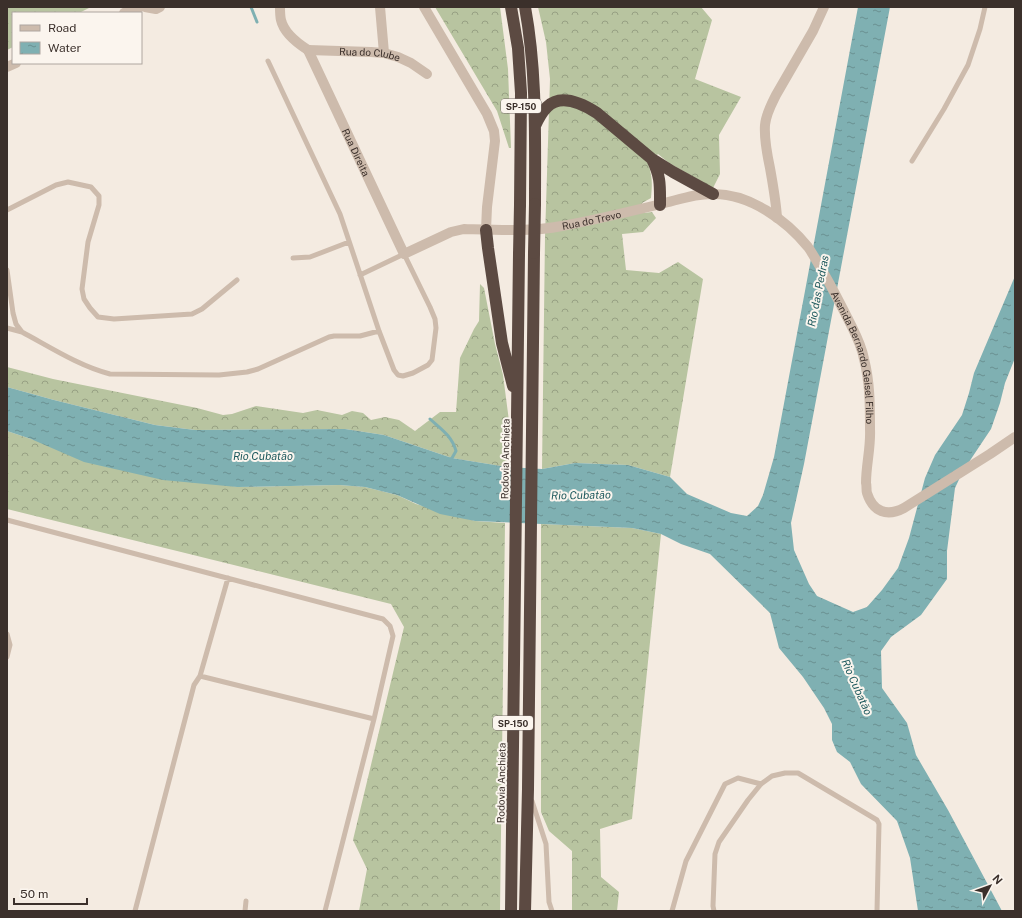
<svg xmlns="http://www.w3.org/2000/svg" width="1022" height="918" font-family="'Public Sans',sans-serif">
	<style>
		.forest { fill: url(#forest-crowns) }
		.water { fill: url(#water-ripples) }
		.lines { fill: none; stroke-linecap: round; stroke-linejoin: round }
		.stream { stroke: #7fb0b2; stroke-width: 3 }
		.service { stroke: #cdbbac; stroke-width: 5 }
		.minor { stroke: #cdbbac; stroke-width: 10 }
		.motorway { stroke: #5c4a42; stroke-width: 12 }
		.motorway-bridge { stroke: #5c4a42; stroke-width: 12 }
		.labels { text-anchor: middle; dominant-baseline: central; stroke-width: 4; stroke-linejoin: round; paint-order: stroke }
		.shield { fill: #fbf5ee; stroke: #756b66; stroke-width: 1 }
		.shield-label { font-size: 9px; font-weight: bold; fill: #3b302b }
		.street-label { font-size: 10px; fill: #3b302b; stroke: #fbf5ee }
		.water-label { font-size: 11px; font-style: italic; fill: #1f5a5e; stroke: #fbf5ee }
	</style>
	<defs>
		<pattern id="forest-crowns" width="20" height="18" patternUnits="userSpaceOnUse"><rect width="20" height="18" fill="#b8c4a0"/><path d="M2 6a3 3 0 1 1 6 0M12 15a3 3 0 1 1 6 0" fill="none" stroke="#97a083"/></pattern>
		<pattern id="water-ripples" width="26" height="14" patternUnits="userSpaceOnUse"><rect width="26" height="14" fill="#7fb0b2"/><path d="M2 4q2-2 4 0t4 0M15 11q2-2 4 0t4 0" fill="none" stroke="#699091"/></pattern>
	</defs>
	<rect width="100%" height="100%" fill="#f4ebe1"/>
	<path class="forest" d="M7,7h84l-12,6h-66v34l-6,3z
		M435,7h65l8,62 3,79h-2l-12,-37z
		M538,7h163l11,13 -17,59 46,18 -22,38 1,39 -7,14 -44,-25 -11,-9 -10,10c5,13 4,22 3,34l-9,5 2,10 8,-1 4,6 -13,14 -21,2 4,36 33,3 19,-11 25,17 -33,198 -42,-12 -53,-2 -33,6 3,-232 5,-158 -4,-37z
		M480,284l4,4 11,56 8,31 6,46 -2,46 -55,-9 -68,-23 -39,-6 -150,1 -40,-5 -101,-25 -47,-13v-20l46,12 144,29 26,7 9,-1 24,-8 47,7 14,-3 25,5 10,-4 11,2 8,7 14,-3 14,3 16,11 25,-19h16l4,-54 14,-29 5,-8z
		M7,431l24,8 206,48 102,-2 26,2 32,8 19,9 59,17 30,2 -5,388h-141l8,-42 -14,-29 51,-213 -13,-23 -384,-95z
		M541,524l91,4 29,6 -29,285 -32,10 1,48 18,15 -2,19h-45v-60l-23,-20 -8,-19z"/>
	<path class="water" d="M858,7h32l-86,457 -13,59 3,27 15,34 8,12 36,16 14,-5 15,-17 16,-22 11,-30 16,-60 10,-23 27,-40 7,-22 5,-20 41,-97v82l-10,25 -5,20 -9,26 -28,42 -8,17 -8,63v28l-26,36 -30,22 -10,14 1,37 25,35 9,32 32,55 54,101h-84l-8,-53 -13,-37 -36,-37 -11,-22 -13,-10 -5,-12v-16l-8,-16 -21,-31 -24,-29 -9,-35 -60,-59 -29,-10 -20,-10 -29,-6 -157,-7 -35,-7 -43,-19 -32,-8 -26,-2 -102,2 -74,-7 -79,-18 -53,-23 -24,-8v-44l47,13 101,25 40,5 150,-1 39,6 68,23 55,9 35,2 33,-6 53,2 42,12 17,17 44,19 16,3 11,-10 5,-11 11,-38z"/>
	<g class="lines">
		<path class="stream" d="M251,7l6,15
			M430,419c11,10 22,17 26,32l-4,7 -4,2"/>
		<path class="service" d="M268,61l72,153 39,117 15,39 4,5 5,1 10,-3 15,-8 4,-5 4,-32 -1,-9 -5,-12 -26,-53 -44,21
			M912,161l32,-52 24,-44 12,-36 5,-22
			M7,210l49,-25 12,-3 23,5 8,9v9l-11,37 -6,47 2,10 6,9 8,9 16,2 78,-5 10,-5 35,-29
			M293,258l17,-1 39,-15
			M7,270l6,43 3,11 6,8c28,15 57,34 88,42l109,1 28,-3 11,-3 71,-32 5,-1h26l19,-5
			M7,328l15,4
			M7,520l376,99 7,7 3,10 -19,83 -49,192
			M7,634l3,11 -3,12
			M200,676l174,43
			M532,801l14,43 3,58 3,9
			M135,911l59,-226 6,-9 28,-98
			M245,911l1,-10
			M672,911l14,-50 39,-77 13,-6 23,6
			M714,911l-1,-5 2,-52 4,-12 29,-42 13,-16 11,-8 13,-3h13l79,47 2,4 -2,87"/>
		<g class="minor">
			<path d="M145,7l11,2 4,-2"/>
			<path d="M280,7c0,4 0,9 1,13 3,13 16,23 27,30"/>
			<path d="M380,7l4,46"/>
			<path d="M424,7l63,107 7,17 1,10 -8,66 -1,23"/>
			<path d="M124,13l16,-6"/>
			<path id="s1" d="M308,50l96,204 47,-22 13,-3c31,1 67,3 98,-3 33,-6 66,-14 99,-22 17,-4 35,-11 53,-10 36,0 72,26 94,53 7,10 13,22 19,32 9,16 17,32 25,48 5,10 10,21 12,32 6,23 6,47 6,70 1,18 -4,36 -4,54 1,3 0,7 1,10 6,19 20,24 37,15l86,-54 25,-17"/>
			<path id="s2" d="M308,50l63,2 13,1 14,4 13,6 16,11"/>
			<path d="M7,67l9,-4"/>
			<path d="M777,218c-1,-17 -4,-33 -7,-50 -3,-14 -6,-29 -5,-43 1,-11 6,-20 11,-30l37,-64 11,-24"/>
		</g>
		<path class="motorway" d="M511,7l7,41 3,45 -1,112
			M525,7c12,65 10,132 10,197
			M535,126c3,-7 7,-14 12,-19 14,-14 36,-3 50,6l55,46 21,13 40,22
			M652,159c9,18 8,27 8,46
			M486,230l2,18 14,95 11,43
			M511,911l8,-657
			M525,911l3,-122 6,-536"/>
		<path class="motorway-bridge" d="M534,253l1,-49
			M519,254l1,-49"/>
	</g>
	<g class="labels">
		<g class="shield">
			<rect x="501" y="99" width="40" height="14" rx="3"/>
			<rect x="493" y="716" width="40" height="14" rx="3"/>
		</g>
		<g class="shield-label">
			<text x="521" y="106">SP-150</text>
			<text x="513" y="723">SP-150</text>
		</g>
		<g class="street-label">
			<text stroke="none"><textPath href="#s2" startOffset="62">Rua do Clube</textPath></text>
			<text stroke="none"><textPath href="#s1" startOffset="113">Rua Direita</textPath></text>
			<text stroke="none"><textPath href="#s1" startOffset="419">Rua do Trevo</textPath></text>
			<text stroke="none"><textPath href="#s1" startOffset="777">Avenida Bernardo Geisel Filho</textPath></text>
			<text transform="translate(505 459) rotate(-89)">Rodovia Anchieta</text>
			<text transform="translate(501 783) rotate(-89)">Rodovia Anchieta</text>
		</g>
		<g class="water-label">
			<text transform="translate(818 291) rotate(-79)">Rio das Pedras</text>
			<text x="263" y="456">Rio Cubatão</text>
			<text transform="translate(581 495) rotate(-1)">Rio Cubatão</text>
			<text transform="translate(857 687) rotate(66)">Rio Cubatão</text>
		</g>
	</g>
	<rect width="1022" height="918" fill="none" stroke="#3b302b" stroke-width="16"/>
	<rect x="12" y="12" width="130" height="52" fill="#fbf5ee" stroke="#aea6a0"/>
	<rect x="20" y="25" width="20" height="6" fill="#cdbbac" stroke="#aea6a0"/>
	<text x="48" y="32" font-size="12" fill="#3b302b">Road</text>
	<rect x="20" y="42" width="20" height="12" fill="url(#water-ripples)" stroke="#aea6a0"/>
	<text x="48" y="52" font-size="12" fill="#3b302b">Water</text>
	<g transform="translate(990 886) rotate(49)" stroke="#fbf5ee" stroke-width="3" paint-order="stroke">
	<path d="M0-3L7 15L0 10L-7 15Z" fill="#3b302b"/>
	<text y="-6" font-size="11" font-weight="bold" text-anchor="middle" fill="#3b302b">N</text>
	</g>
	<path d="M14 898v6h73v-6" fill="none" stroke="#3b302b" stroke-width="2"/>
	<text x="20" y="898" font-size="12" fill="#3b302b" stroke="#fbf5ee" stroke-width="3" paint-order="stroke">50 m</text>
</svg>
